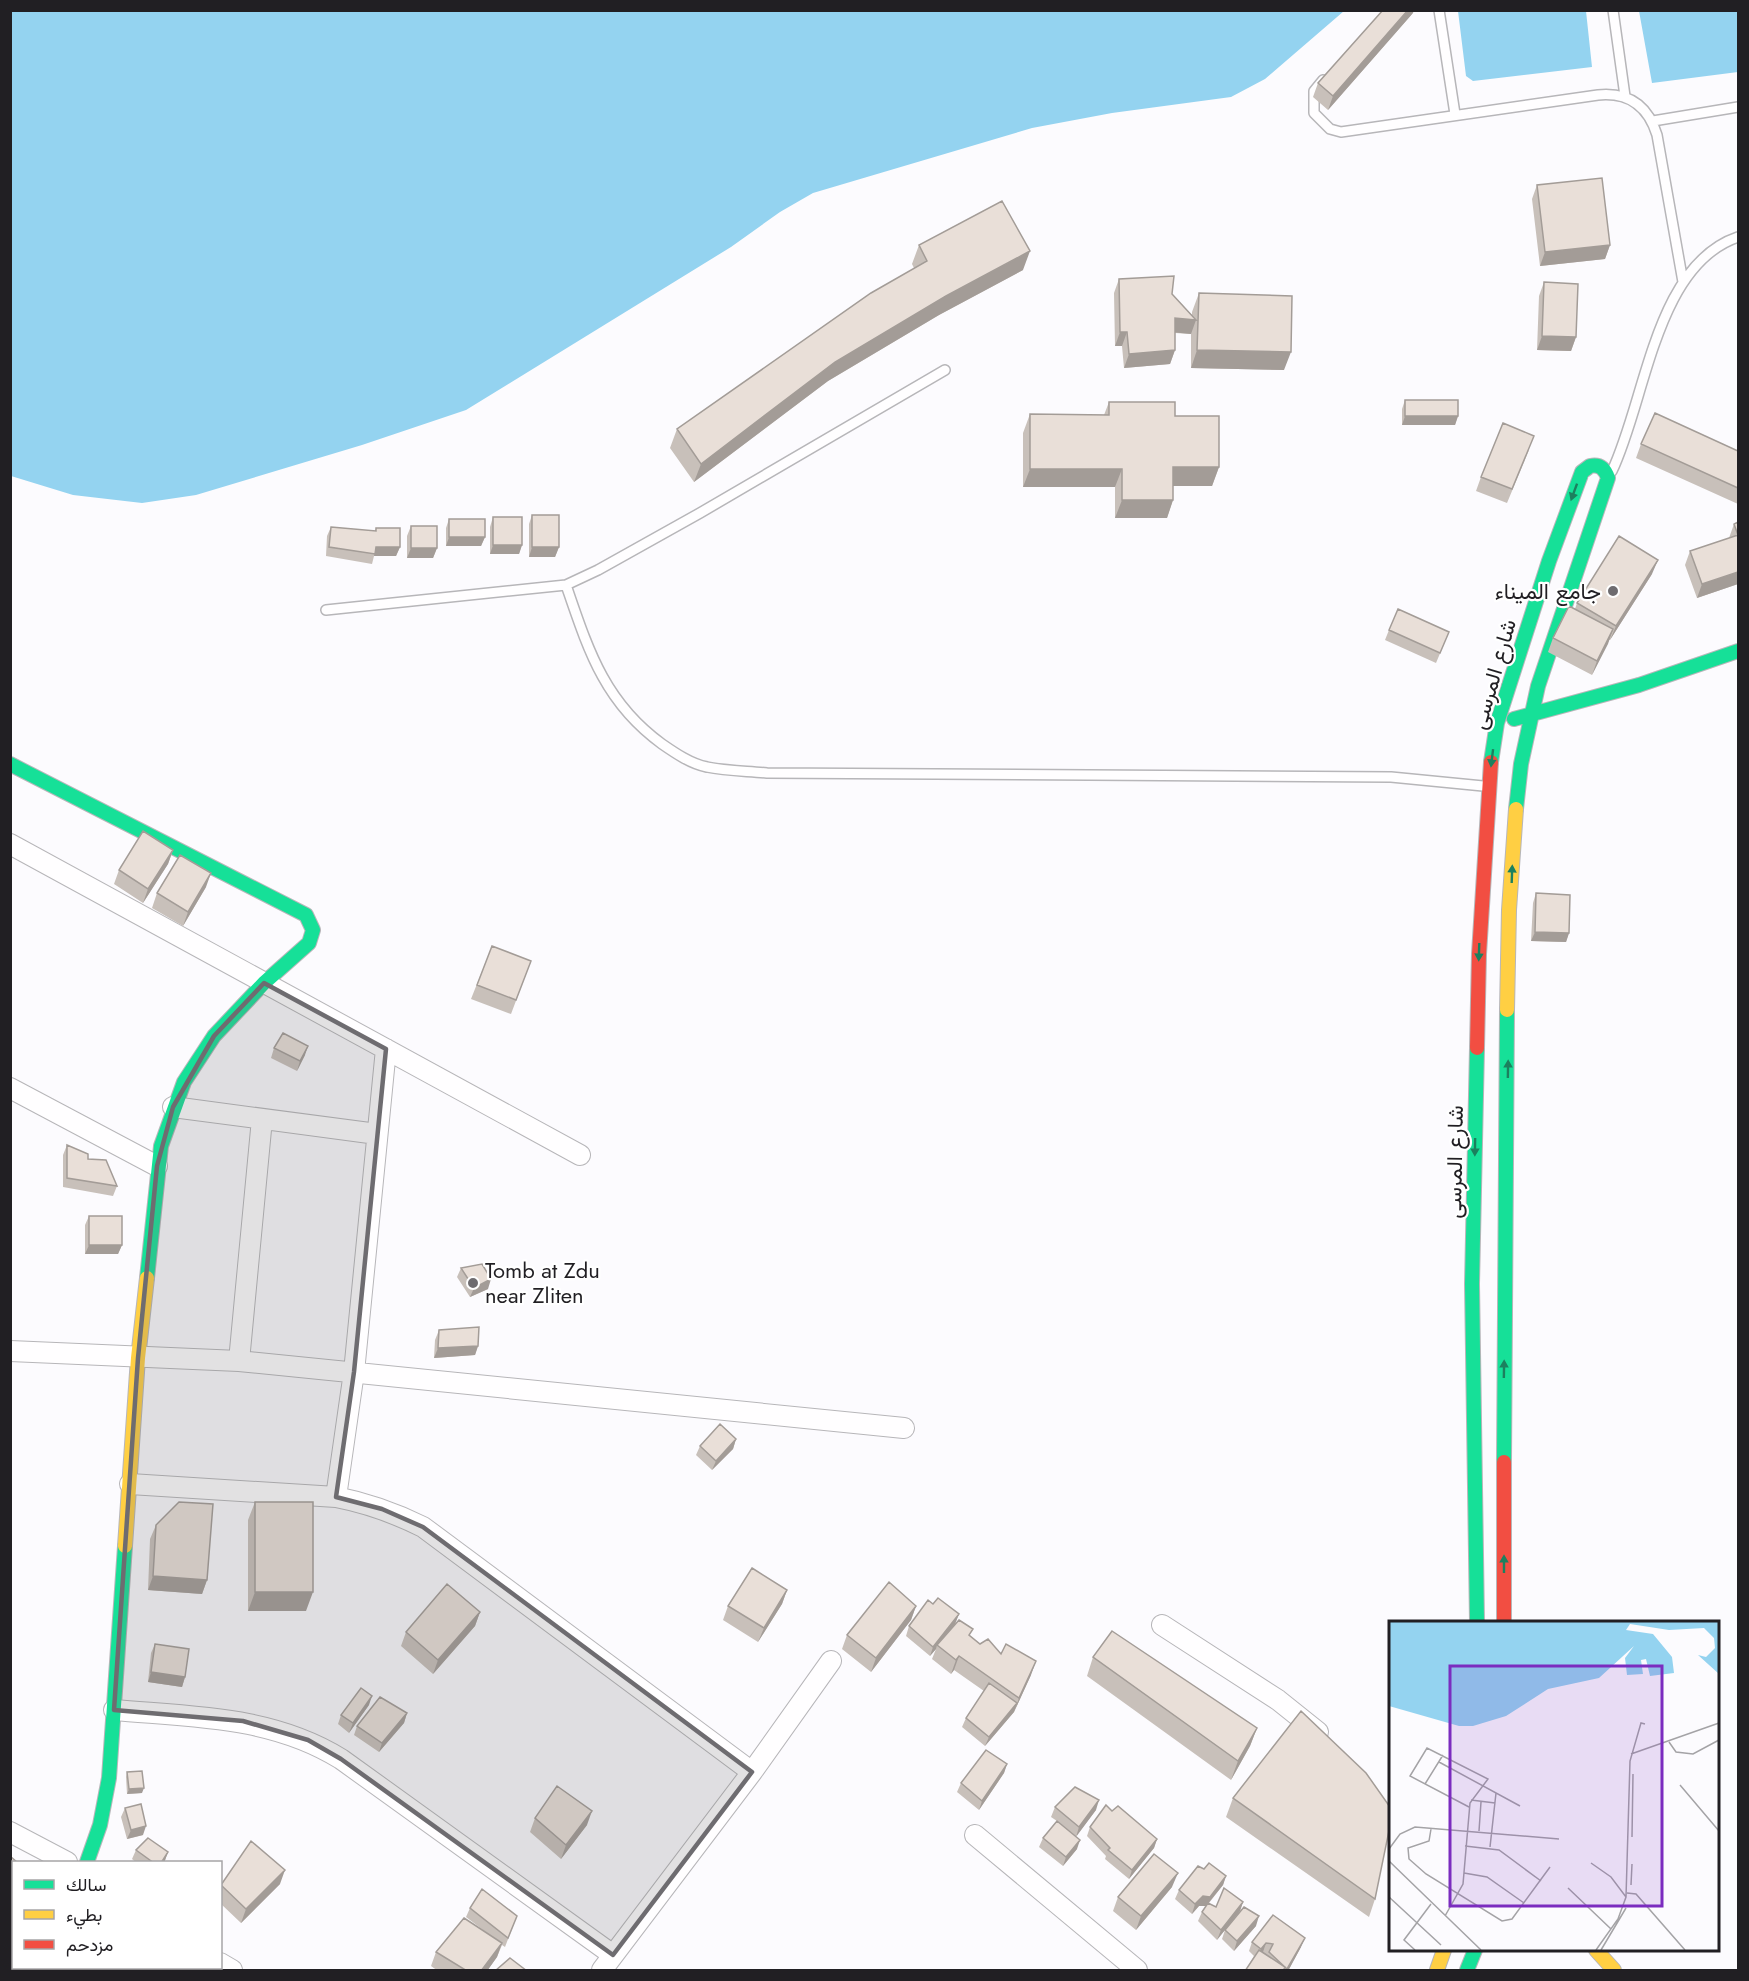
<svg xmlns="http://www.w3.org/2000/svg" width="1749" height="1981" font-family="Jost,Vazirmatn,sans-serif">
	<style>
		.water { fill: #94d3f0 }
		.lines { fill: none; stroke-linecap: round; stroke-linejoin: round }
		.lane-casing { stroke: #b7b6b9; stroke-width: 12 }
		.street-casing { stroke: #b7b6b9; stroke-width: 22 }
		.fast-casing { stroke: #b7b6b9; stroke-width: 16 }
		.slow-casing { stroke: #b7b6b9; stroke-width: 16 }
		.jam-casing { stroke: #b7b6b9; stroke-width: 16 }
		.lane { stroke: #fffeff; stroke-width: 9 }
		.street { stroke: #fffeff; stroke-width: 20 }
		.fast { stroke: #16e098; stroke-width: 14 }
		.slow { stroke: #ffcf43; stroke-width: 14 }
		.jam { stroke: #f24e42; stroke-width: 14 }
		.wall { fill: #c8c0ba }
		.shaded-wall { fill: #a39c97 }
		.building { fill: #e9dfd8; stroke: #a39c97; stroke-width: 1.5 }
		.oneway { fill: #1c805e }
		.marked { fill: #6e6c70; fill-opacity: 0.2; stroke: #6e6c70; stroke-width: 4.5; stroke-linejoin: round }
		.poi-dot { fill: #6e6c70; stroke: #fff; stroke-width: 2 }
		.labels { text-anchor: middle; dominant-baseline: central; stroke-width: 4.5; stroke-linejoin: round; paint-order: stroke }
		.poi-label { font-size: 22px; fill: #211f23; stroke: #fff; text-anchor: end }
		.street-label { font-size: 22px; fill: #211f23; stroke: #fff }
		.inset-road { fill: none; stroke: #a4a3a6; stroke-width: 1.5 }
		.view { fill: #7b2cbf; fill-opacity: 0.15; stroke: #7b2cbf; stroke-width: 3 }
		.inset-edge { fill: none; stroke: #211f23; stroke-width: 3 }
	</style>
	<rect width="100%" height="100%" fill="#fcfbfe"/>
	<path class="water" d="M10,11l1,-1 1333,1 -79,68 -34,18 -119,16 -80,15 -219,65 -33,19 -49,35 -265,163 -104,35 -166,50 -54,8 -69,-8 -62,-19z
		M1458,11h128l6,56 -119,14 -7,-5z
		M1639,11h99v61l-86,11z"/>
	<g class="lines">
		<g class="lane-casing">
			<path id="lane" d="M1439,10l16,104
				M1613,10l12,86
				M1323,80l-9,11v22l16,16 11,3 257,-37c31,-3 50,11 59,40l26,147
				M1653,121l85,-14
				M1612,471c34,-71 43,-206 126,-234
				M566,585c22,64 38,117 96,159 13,9 29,20 45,23 19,4 40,4 60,6l624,4 92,9
				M326,610l240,-25 32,-15 102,-57 245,-143"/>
		</g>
		<g class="street-casing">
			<path id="street" d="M10,844l570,311
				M10,1088l147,78
				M173,1107l204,27
				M10,1351l229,10 665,67
				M239,1361l23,-242
				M130,1484l206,13c31,6 59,16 87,30l329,245
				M336,1497l18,-125 32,-323
				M1162,1625l116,75 40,32
				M114,1710c79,7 158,6 227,49l272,196
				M10,1832l57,30
				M975,1835l162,135
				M220,1963l12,7
				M20,1970l2,-2
				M602,1970l150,-198 79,-111"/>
		</g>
		<g class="fast-casing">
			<path id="fast" d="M1514,719l125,-34 99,-34
				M1491,762l6,-39 52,-162 33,-89 8,-6c10,-2 15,3 18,12l-70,208 -17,78 -5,45
				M10,764l296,151 7,15 -4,13 -45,40 -50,53 -30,46 -23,64 -14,132
				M1504,1462l3,-452
				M1477,1622l-5,-338 5,-236
				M87,1862l13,-37 9,-47 16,-232
				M1467,1970l8,-20"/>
		</g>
		<g class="slow-casing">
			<path id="slow" d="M1507,1010l2,-100 7,-101
				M125,1546l13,-188 9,-80
				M1596,1950l18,20
				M1437,1970l7,-20"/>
		</g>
		<g class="jam-casing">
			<path id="jam" d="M1477,1048l2,-94 12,-192
				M1504,1462v160"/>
		</g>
		<use href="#lane" class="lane"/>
		<use href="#street" class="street"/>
		<use href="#fast" class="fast"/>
		<use href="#slow" class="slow"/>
		<use href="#jam" class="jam"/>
	</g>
	<path class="wall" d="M1413,13l-85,97 -15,-13 5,-14z
		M1537,185l73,60 -5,14 -65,7 -8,-67z
		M919,245l104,25 -84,45 -111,66 -134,101 -24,-34 7,-19 237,-161 -2,-4z
		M1119,279l53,15 20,21v-3l7,-19 85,77 -93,-2v-34l-16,-1v17l-5,14 -46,4 -2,-22h-7l-1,-53z
		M1544,282l32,55 -5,14 -34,-1 2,-54z
		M1405,400l53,16 -3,9h-53v-16z
		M1109,402l66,14 44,51 -7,19h-39v14l-6,18h-52v-31h-92v-54l7,-19 74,1z
		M1641,444l97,7v53l-102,-46z
		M1529,450l-22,53 -31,-12 5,-14z
		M532,515l27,32 -4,10h-26v-33z
		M493,517l29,28 -3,9h-29v-27z
		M449,519l36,18 -4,9h-35v-18z
		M1738,522v62l-41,14 -12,-33 5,-14 39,-13 5,-14z
		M411,526l26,22 -4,10h-26v-22z
		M331,527l44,4 1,-3 24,19 -4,9h-22l-2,8 -46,-8 1,-20z
		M1652,574l-42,66h-1l-17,35 -44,-23 5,-14 22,-29 2,-6z
		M1389,630l60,2 -13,31 -51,-23z
		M173,850l-5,14 -25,39 -29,-19 5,-14z
		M206,887l-23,39 -31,-18 5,-15z
		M1536,893l33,40 -3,9 -35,-1 2,-38z
		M492,946l39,15 -20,53 -40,-15z
		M274,1048l31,7 -8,16 -26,-13z
		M67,1145l21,14 29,27 -4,10 -50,-9v-32z
		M89,1216l33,29 -4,9h-33v-29z
		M461,1268l27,21 -18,8 -13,-20z
		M439,1330l39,16 -3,9 -41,3 1,-18z
		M736,1439l-3,10 -21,21 -16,-15 4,-9z
		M255,1502l51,109h-58v-91z
		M156,1525l51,55 -5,14 -54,-4 2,-51z
		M787,1590l-5,14 -24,38 -35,-22 5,-14z
		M933,1604l26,10 -4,10 25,20 21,10 30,21 -17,37 -29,34 -23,-19 4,-9 18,-27 -30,-21 -3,4 -19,-15 4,-10 -6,7 -24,-20 3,-10z
		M916,1606l-5,14 -40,52 -29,-23 5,-14z
		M480,1612l-5,14 -42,48 -32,-28 5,-14z
		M155,1644l30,33 -3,10 -34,-5 3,-29z
		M1093,1657l164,71 -7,18 -19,34 -144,-104z
		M369,1705l-20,28 -11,-9 3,-9z
		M407,1713l-3,10 -25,29 -25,-17 3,-9z
		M1007,1764l-3,9 -25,37 -22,-18 4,-9z
		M127,1772l15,21 -15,1 -1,-17z
		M1233,1798l142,101 -6,18 -143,-100z
		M1055,1807l41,3 -20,26 1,13 -14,17 -24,-19 4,-9 14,-17 -6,-4z
		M125,1808l18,27 -16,4 -6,-22z
		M1112,1811l45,28 -3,9 -25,31 -24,-20 1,-3 -19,-20 3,-9z
		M535,1818l52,7 -26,34 -31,-27z
		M136,1850l32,2 -4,11h-27l-5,-4z
		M1204,1869l22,7 -3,9 -14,18 7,4 27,-5 -3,9 -23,29 -19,-19 4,-9 4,-6h-7l-7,8 -17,-15 4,-9z
		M280,1884l-39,39 -21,-20 1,-18z
		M1172,1887l-36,43 -23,-19 5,-14z
		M470,1908l47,8 -12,31 -3,-2 -5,12 -10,14h-49l-7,-5 5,-14 51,-19 -21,-16z
		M1256,1926l-22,25 -12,-12 3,-9z
		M1252,1942l49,5 -13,24h-43l9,-15 -5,-5z
		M39,1968h58l-2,3h-57z"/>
	<path class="shaded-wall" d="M1408,10h6l-1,3 -85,97 5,-14z
		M1610,245l-5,14 -65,7 5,-14z
		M1030,251l-7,19 -84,45 -111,66 -134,101 7,-18 134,-102 111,-66z
		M1175,318l21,2 -5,14 -21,-2z
		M1120,332h7l-5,14h-7z
		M1542,336l34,1 -5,14 -34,-1z
		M1175,350l-5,14 -46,4 5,-14z
		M1197,350l94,2 -7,18 -93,-2z
		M1405,416h53l-3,9h-53z
		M1173,467h46l-7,19h-45z
		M1030,469h92l-7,18h-92z
		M1122,500h51l-6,18h-52z
		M449,537h36l-4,9h-35z
		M493,545h29l-3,9h-29z
		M376,547h24l-4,9h-22z
		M532,547h27l-4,10h-26z
		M411,548h26l-4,10h-26z
		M1658,560l-6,14 -42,66 6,-14z
		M1738,572v12l-41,14 5,-14z
		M1613,629l-5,15 -16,31 5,-14z
		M173,850l-5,14 -25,39 5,-14z
		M211,873l-5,14 -23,39 5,-14z
		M1535,932l34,1 -3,9 -35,-1z
		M308,1046l-3,9 -8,16 3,-10z
		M89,1245h33l-4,9h-33z
		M491,1279l-3,10 -18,8 4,-9z
		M478,1346l-3,9 -41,3 4,-10z
		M736,1439l-3,10 -21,21 4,-9z
		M153,1576l54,4 -5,14 -54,-4z
		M787,1590l-5,14 -24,38 6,-14z
		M255,1592h58l-7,19h-58z
		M916,1606l-5,14 -40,52 5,-14z
		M480,1612l-5,14 -42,48 5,-14z
		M959,1614l-4,10 -18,21 -1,4 -6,7 3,-9z
		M959,1656l-5,14 -3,4 5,-14z
		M1036,1661l-5,14 -17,37 5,-14z
		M151,1672l34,5 -3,10 -34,-5z
		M372,1696l-3,9 -20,28 4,-10z
		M1017,1703l-3,9 -29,34 4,-9z
		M407,1713l-3,10 -25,29 3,-9z
		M1257,1728l-7,18 -19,34 7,-19z
		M1007,1764l-3,9 -25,37 3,-9z
		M144,1788l-2,5 -15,1 2,-5z
		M1099,1800l-3,10 -20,27 3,-10z
		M592,1811l-5,14 -26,34 5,-14z
		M146,1826l-3,9 -16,4 4,-9z
		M1157,1839l-3,9 -25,31 3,-9z
		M1080,1840l-3,9 -14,17 3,-9z
		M168,1852l-4,11h-3z
		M285,1870l-5,14 -39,39 5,-14z
		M1178,1873l-6,14 -36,43 5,-14z
		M1226,1876l-3,9 -17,21h-7l-7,8 3,-10 8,-8z
		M14,1884v9l-4,3v-8z
		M1243,1902l-3,9 -23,29 4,-10z
		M1259,1916l-3,10 -22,25 3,-10z
		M1305,1938l-4,9 -13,24h-2z
		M502,1943l-5,14 -10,14h-6z
		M1266,1943l-3,9 -6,7 4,-10z
		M92,1968h5l-2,3h-6z"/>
	<path class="building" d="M1383,10h25l-75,86 -15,-13z
		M1602,178l8,67 -65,7 -8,-67z
		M1002,201l28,50 -84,45 -111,66 -134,102 -24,-35 194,-136 56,-32 -8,-16z
		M1174,276l-2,18 24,26 -21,-2v32l-46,4 -2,-22h-7l-1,-53z
		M1544,282l34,2 -2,53 -34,-1z
		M1199,293l93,3 -1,56 -94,-2z
		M1405,400h53v16h-53z
		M1109,402h66v14h44v51h-46v33h-51v-31h-92v-55l79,1z
		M1655,413l83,38v37l-97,-44z
		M1503,423l31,13 -22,53 -31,-12z
		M532,515h27v32h-27z
		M493,517h29v28h-29z
		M449,519h36v18h-36z
		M1738,522v50l-36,12 -12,-33 48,-16 -4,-11z
		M411,526h26v22h-26z
		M331,527l45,4v-3h24v19h-24l-1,7 -46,-7z
		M1619,536l39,24 -42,66 -39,-23z
		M1569,606l44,23 -16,32 -44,-23z
		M1398,609l51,23 -9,21 -51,-23z
		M143,831l30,19 -25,39 -29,-19z
		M180,855l31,18 -23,39 -31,-19z
		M1536,893l34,2 -1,38 -34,-1z
		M492,946l39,15 -15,39 -39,-15z
		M283,1033l25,13 -8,15 -26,-13z
		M67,1145l21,9v5l18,1 11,26 -50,-8z
		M89,1216h33v29h-33z
		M482,1264l9,15 -17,9 -13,-20z
		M479,1327l-1,19 -40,2 1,-18z
		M720,1424l16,15 -20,22 -16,-15z
		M179,1502l34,2 -6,76 -54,-4 3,-51z
		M255,1502h58v90h-58z
		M752,1568l35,22 -23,38 -36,-22z
		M889,1582l27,24 -40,52 -29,-23z
		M447,1584l33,28 -42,48 -32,-28z
		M938,1598l21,16 -26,33 -24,-21 19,-26 5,4z
		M959,1620l14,9 -4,6 11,9 8,-5 13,15 5,-10 30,17 -17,37 -60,-42 -3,4 -19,-15z
		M1112,1631l145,97 -19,33 -145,-104z
		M155,1644l34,5 -4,28 -34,-5z
		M989,1683l28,20 -28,34 -23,-19z
		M361,1688l11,8 -19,27 -12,-8z
		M380,1697l27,16 -25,30 -25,-17z
		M1301,1711l65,62 24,34v19l-15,73 -142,-101z
		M986,1750l21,14 -25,37 -21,-18z
		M142,1771l2,17 -15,1 -2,-17z
		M557,1786l35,25 -26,34 -31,-27z
		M1075,1787l24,13 -20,27 -24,-20z
		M141,1804l5,22 -15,4 -6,-22z
		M1106,1805l6,6 6,-5 39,33 -25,31 -24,-20 2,-2 -20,-21z
		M1057,1821l23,19 -14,17 -23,-19z
		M148,1838l20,14 -7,11h-7l-18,-13z
		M251,1841l34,29 -39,39 -25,-24z
		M1154,1854l24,19 -37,43 -23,-19z
		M10,1856l8,7h-4v21l-4,4z
		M1209,1863l17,13 -16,21 -7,-1 -8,8 -16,-14 19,-24 6,3z
		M1224,1888l19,14 -22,28 -19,-18 6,-9 8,4z
		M482,1889l35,27 -9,22 -38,-30z
		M1244,1907l15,9 -22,25 -12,-11z
		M1273,1915l32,23 -18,31 -18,-17 4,-8 -7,-1 -5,6 -9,-7z
		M464,1918l38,25 -21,28h-14l-31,-19z
		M1259,1950l26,17 -2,4h-38z
		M510,1958l17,13h-32z
		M42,1968h50l-3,3h-43z"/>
	<defs><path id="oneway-solid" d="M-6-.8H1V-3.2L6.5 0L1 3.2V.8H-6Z" transform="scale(1.5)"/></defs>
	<g class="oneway">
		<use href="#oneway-solid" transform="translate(1574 492) rotate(110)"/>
		<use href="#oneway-solid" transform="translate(1492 758) rotate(97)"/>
		<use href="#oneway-solid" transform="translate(1512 874) rotate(-88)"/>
		<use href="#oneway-solid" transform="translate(1479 952) rotate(92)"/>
		<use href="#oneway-solid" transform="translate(1508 1069) rotate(-89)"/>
		<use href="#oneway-solid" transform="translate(1475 1147) rotate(91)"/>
		<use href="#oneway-solid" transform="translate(1504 1369) rotate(-89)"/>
		<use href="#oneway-solid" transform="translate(1504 1564) rotate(-90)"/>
	</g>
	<path class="marked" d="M264,983l122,66 -32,323 -18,125 46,12 41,18 329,245 -139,183 -272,-196 -33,-19 -65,-19 -129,-11 24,-352 19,-192 16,-59 41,-71z"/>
	<g class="poi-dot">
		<circle cx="1613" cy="591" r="6"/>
		<circle cx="473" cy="1283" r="6"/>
	</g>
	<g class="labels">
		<g class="poi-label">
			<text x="1601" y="591">جامع الميناء</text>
			<text x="485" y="1270" text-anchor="start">Tomb at Zdu<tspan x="485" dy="25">near Zliten</tspan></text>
		</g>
		<g class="street-label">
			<text transform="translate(1493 674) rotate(-74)">شارع المرسى</text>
			<text transform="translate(1454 1162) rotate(-89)">شارع المرسى</text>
		</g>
	</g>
	<g transform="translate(1389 1621)">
		<rect width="330" height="330" fill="#fcfbfe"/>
		<path d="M0,1h330v52l-21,-19 8,2 9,-9 -1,-10 -10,-10 -35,2 -39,-6 -4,6 27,4 19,23 2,16 -24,3 -4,-17 -5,1 2,14 -16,1 -2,-17 9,-12 -35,32 -51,11 -42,27 -33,10h-14l-70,-20z" fill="#94d3f0"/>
		<path class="inset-road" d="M280,121l7,10 17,2 26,-14M242,133l88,-31M50,141l81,44M36,163l18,-29M291,164l39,46M82,179l24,3M42,208l-2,12 -21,7 1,11 17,15 76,47 10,-2 38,-52M90,210l2,-29M243,216l1,-63M76,225l34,4 42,31M101,226l6,-54M0,228l11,-15 15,-7 144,12M0,240l92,89M202,242l20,14 15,20M75,252l23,4 37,26M242,264l1,-21M179,267l43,41M238,272l9,1 49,56M0,276l52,48M56,295l18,-32 7,-81 18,-24 -61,-31 -17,28 59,31M26,329l-11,-10 27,-36M207,329l22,-31 8,-22 4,-136 11,-38 4,1M212,329l25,-42"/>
		<path class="view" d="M61,45h212v240h-212z"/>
		<rect width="330" height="330" class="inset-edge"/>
	</g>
	<rect width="1749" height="1981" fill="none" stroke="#211f23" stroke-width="24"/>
	<rect x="12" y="1861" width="210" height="108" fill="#ffffff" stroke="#a6a5a7" stroke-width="1.5"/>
	<rect x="24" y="1880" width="30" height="9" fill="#16e098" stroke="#a6a5a7" stroke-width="1.5"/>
	<text x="66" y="1891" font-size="18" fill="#211f23">سالك</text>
	<rect x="24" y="1910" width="30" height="9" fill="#ffcf43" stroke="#a6a5a7" stroke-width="1.5"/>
	<text x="66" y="1921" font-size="18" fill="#211f23">بطيء</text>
	<rect x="24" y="1940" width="30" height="9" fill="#f24e42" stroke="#a6a5a7" stroke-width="1.5"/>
	<text x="66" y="1951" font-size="18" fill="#211f23">مزدحم</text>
</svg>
